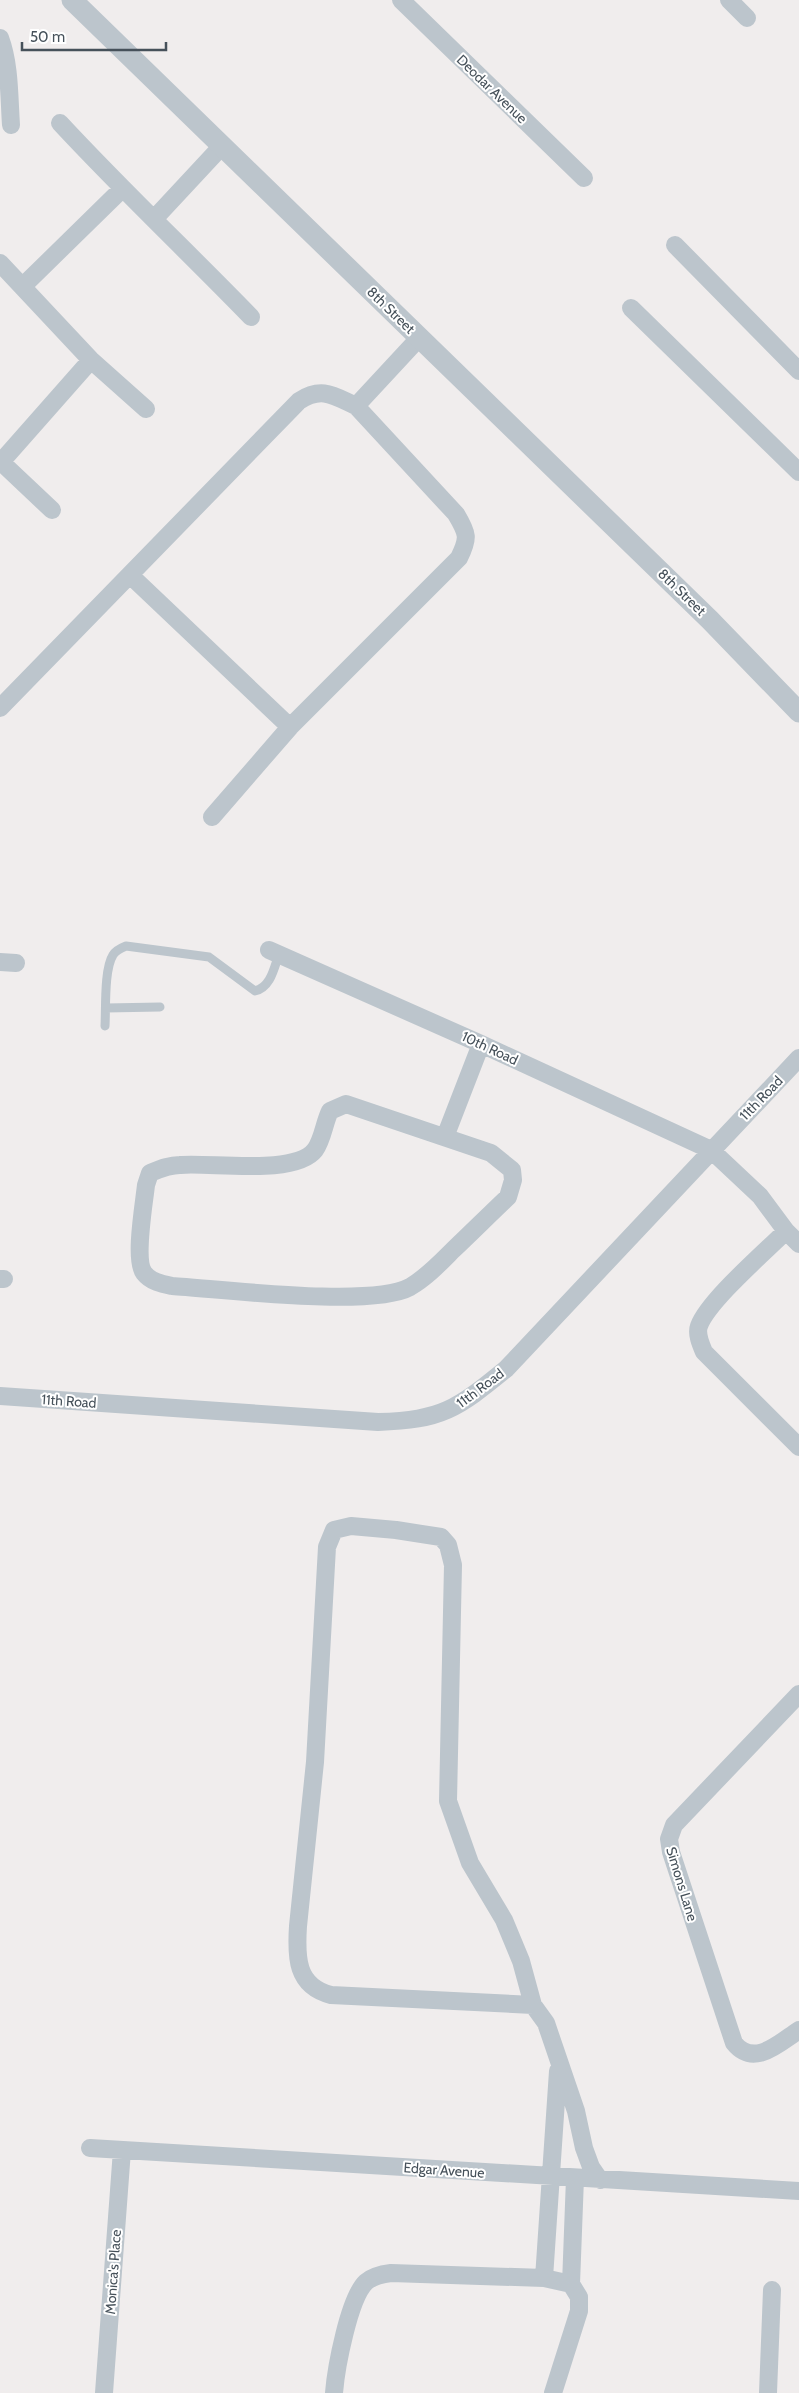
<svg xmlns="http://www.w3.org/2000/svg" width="799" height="2393" font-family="Cabin,sans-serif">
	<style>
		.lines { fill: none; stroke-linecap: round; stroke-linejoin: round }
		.service { stroke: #bcc5cc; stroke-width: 9 }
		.minor { stroke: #bcc5cc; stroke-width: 18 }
		.tertiary { stroke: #bcc5cc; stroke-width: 21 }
		.labels { text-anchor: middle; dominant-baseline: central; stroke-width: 4; stroke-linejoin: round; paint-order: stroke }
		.street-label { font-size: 14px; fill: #46515a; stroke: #fff }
	</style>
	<rect width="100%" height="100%" fill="#f0eded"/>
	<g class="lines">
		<path class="service" d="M106,1008l54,-1
			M105,1026c1,-18 -1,-57 8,-71 3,-5 8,-7 13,-9l83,11 46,34c16,-4 19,-23 24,-37"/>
		<path class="minor" d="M401,0l183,178
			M729,0l18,18
			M0,38c10,27 9,58 11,87
			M60,123c62,67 128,129 191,194
			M154,219l67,-72
			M675,245l124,126
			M0,263l91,97 55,49
			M23,286l98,-96
			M631,308l168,164
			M356,406l64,-69
			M0,461l52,49
			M1,462l90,-102
			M131,576l159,151
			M0,708l299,-307c23,-15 35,-5 57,5l100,108c12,20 13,24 3,44l-169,169 -78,90
			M269,950l212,94 230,106 49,46 26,35 13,13
			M0,962l16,1
			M346,1104l145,49 21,17 1,10 -5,17c-18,17 -36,35 -55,53 -13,13 -26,27 -43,37 -38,21 -189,2 -238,-1 -10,-2 -21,-4 -28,-13 -10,-13 0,-69 2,-88l4,-12c10,-4 19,-8 30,-8 30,-3 115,11 135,-15 8,-11 9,-27 15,-39z
			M445,1137l36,-93
			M786,1231c-21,21 -78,70 -87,95 -3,8 2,19 5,26l95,95
			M0,1279h4
			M0,1396l378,26c64,-2 79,-13 128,-53l293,-311
			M799,1694l-125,131 -5,14 2,13 63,191c20,25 45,0 65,-13
			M533,2005l-202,-10c-35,-9 -35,-38 -33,-69l17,-164 12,-215 7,-17 17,-4 45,4 45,7 7,8 5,20 -5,236 22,62 34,57 17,41 12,44 13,18 30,88 8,37 7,19 9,13
			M90,2148l709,43
			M544,2278l14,-207
			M571,2284l4,-106
			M104,2393l18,-243
			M334,2393c2,-25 15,-95 32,-111 7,-6 17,-8 25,-9l153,5 27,6 8,13v14l-26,82
			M768,2393l4,-103"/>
		<path class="tertiary" d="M72,0l638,620 89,92"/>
	</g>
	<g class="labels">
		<g class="street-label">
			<text transform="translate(492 89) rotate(44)">Deodar Avenue</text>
			<text transform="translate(391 310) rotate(44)">8th Street</text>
			<text transform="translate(682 592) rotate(44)">8th Street</text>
			<text transform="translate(490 1048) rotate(25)">10th Road</text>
			<text transform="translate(761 1098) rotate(-46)">11th Road</text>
			<text transform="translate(480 1388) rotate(-37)">11th Road</text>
			<text transform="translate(69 1401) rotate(4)">11th Road</text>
			<text transform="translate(682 1884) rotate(73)">Simons Lane</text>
			<text transform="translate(444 2170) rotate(4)">Edgar Avenue</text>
			<text transform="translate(113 2272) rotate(-86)">Monica's Place</text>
		</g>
	</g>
	<path d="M22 42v8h144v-8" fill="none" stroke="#46515a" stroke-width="2.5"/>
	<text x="30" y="42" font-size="15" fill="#46515a" stroke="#ffffff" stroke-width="4" paint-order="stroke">50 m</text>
</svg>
